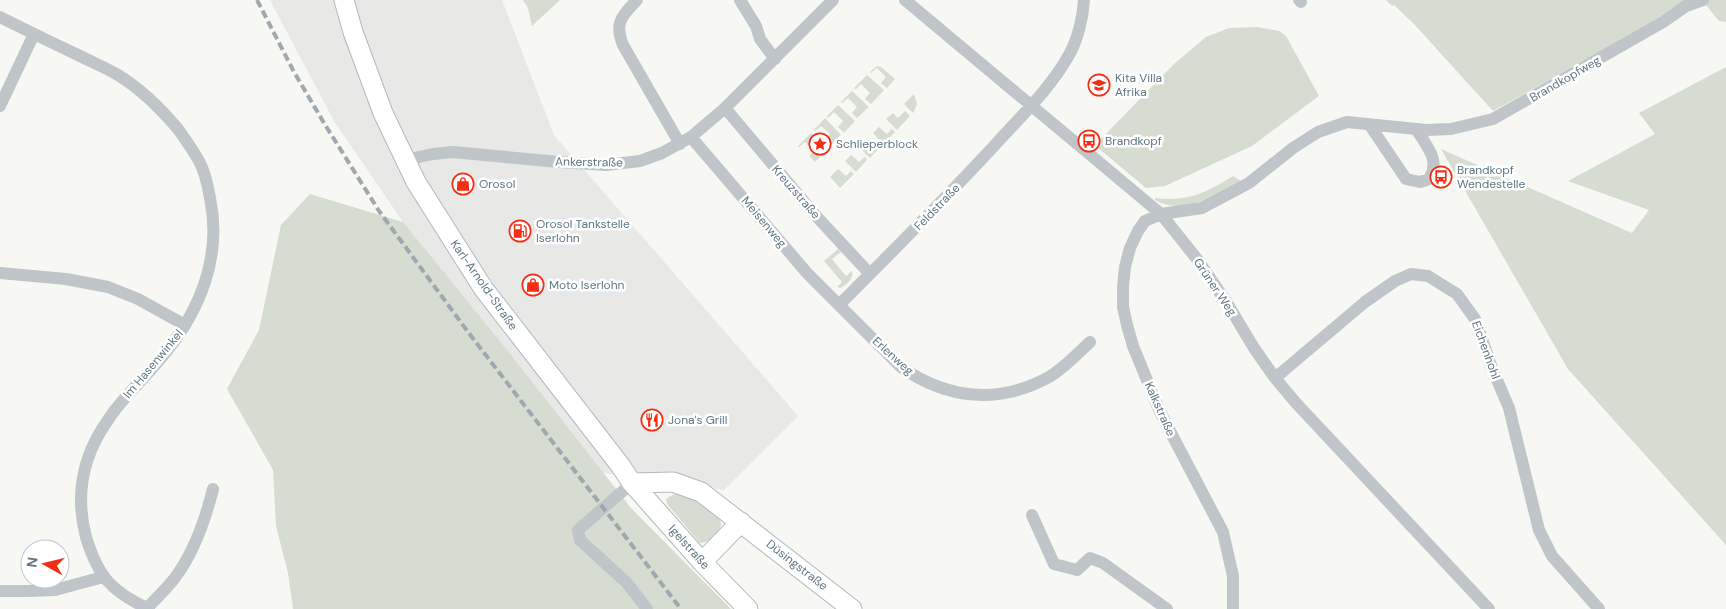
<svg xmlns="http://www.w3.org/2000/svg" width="1726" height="609" font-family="'DM Sans',sans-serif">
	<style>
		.built { fill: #e8e8e7 }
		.green { fill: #d7dcd2 }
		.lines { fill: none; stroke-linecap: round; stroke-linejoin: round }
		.secondary-casing { stroke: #b1b9bd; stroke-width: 21 }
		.minor { stroke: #bfc5c8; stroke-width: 12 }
		.secondary { stroke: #fff; stroke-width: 19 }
		.rail { stroke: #9ea8ad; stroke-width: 4; stroke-dasharray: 8 4; stroke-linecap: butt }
		.labels { text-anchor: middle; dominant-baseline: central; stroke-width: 5; stroke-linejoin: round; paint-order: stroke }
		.poi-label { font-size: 12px; fill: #5f7782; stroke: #fff; text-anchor: start }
		.street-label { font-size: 12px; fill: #5f7782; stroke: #fff }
	</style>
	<rect width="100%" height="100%" fill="#f7f7f3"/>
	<path class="built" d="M270,0h232l52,135 244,281 -74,74 -121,-17 -200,-251 -69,-101z"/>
	<path class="green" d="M523,0h37l-28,26 -4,-18z
		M1386,0h302l-80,47 -115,64 -79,-87 -20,-19 -2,1z
		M1702,0h24v22l-7,-1z
		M1257,27l22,4 7,5 33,60 -67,50 -87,40 -19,2 -49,-41 -1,-3 78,-80 32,-27 23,-9z
		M877,66l4,1 14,12 -8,9 -6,-5 5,-6 -9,-9 -6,5 -1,-1z
		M1726,67v478l-158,-176 -127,-220 191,84 17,-23 -81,-29 87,-47 -16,-21z
		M867,75l17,15 -13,14 -6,-5 5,-6 -9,-9 -5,5 -2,-1z
		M852,91l17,16 -12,11 -5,-5 5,-6 -9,-9 -6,5 -1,-1z
		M914,94l3,10 -4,9 -9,-9z
		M838,105l17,16 -11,12 -6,-6 5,-6 -9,-9 -6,6 -1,-2z
		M905,111l5,5 -13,14 -11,-11 7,-6 5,5z
		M825,118l16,17 -11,11 -6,-5 6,-7 -9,-8 -6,5 -1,-1z
		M879,127l8,7 5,-5 3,3 -12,12 -10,-11z
		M811,133l17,16 -13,13 -6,-6 5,-5 -9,-9 -6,5 -1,-1z
		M865,141l8,7 6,-5 2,3 -11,12 -11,-11z
		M851,155l8,7 6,-5 2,3 -11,12 -11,-11z
		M838,169l8,7 5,-5 3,3 -14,14 -10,-11z
		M1233,176l8,5c-23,15 -59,35 -86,19v-2c33,4 51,-5 78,-22z
		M310,194l93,28 105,129 123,157 100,101h-438l-5,-36 -12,-47 -3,-56 -46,-81 32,-59 22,-105z
		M838,249l3,3 -9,7 14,17 6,-5c2,7 -5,14 -12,17l-3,-1 5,-5 -18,-21z
		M674,494c12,0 41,16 46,26 5,11 -11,24 -20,23l-33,-39 -1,-5z"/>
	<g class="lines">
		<g class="secondary-casing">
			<path id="secondary" d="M344,0l9,32 30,81 33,69 67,106 137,177 12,18 70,79 46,47
				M632,483l41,-1 28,10 151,117
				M702,562l39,-40"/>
		</g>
		<path class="minor" d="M637,0c-15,16 -23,22 -14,45l57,99
			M740,0l16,26 4,13 15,20
			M905,0l256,214 36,45 30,44 27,45 21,30 21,25 193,206
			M1299,0l2,2
			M0,17c26,13 53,26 80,39 12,6 26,12 38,19 23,14 43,34 60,54 7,10 15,21 21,32 6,11 9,25 11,37 12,57 -9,110 -44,154 -18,24 -42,43 -58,68 -25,35 -33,75 -22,117 12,40 26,55 63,72
			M0,106l34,-72
			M725,108l92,109 53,57
			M1369,124l37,55 14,3 9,-3c12,-18 -2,-32 -12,-49
			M691,137l116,136 94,94c46,32 97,38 148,10 15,-9 28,-23 41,-35
			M405,160l28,-6 20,-2 106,10 47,3 34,-4 22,-8 29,-16 34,-29 108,-108
			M0,273l66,6 42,8 30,12 47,26
			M840,304c52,-52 104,-104 154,-158 26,-29 56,-57 75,-91 9,-16 14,-38 15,-55
			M1275,378l90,-76 30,-21 16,-7 17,2 29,18 18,25 17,49 17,40 30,122 13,26 47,53
			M632,483l-54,47 2,10 47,43 20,26
			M1032,515l22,49 23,6 13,-12 13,5 64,46
			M0,591h28l27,-1 48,-13
			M147,608c9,-9 19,-19 27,-29 20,-26 31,-58 39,-90
			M1233,609v-33l-10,-44 -63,-120 -27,-66 -6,-21 -4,-18v-20l2,-20 5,-19 8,-17 7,-10 16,-7 41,-6 47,-25 44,-35 25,-16 29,-10 79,8 25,-1 42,-10 170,-97 23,-16 17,-6"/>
		<use href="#secondary" class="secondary"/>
		<path class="rail" d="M257,0l37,72 30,51 55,88 89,121 213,277"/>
	</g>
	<defs>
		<g id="school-ring" transform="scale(1.125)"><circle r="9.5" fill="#fff" stroke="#f52d15" stroke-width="1.5"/><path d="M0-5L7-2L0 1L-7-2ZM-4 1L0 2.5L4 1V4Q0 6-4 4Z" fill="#f52d15"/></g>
		<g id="bus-ring" transform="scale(1.125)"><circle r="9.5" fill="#fff" stroke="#f52d15" stroke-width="1.5"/><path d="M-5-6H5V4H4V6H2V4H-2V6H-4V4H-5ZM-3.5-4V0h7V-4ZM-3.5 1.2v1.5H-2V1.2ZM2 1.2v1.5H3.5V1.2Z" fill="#f52d15"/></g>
		<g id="sight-ring" transform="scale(1.125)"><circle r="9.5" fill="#fff" stroke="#f52d15" stroke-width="1.5"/><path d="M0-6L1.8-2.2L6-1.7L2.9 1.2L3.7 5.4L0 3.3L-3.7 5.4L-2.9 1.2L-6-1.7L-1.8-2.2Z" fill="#f52d15"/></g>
		<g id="shop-ring" transform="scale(1.125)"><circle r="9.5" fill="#fff" stroke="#f52d15" stroke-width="1.5"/><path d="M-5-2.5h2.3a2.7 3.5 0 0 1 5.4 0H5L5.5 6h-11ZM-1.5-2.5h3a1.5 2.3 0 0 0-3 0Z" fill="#f52d15"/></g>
		<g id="fuel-ring" transform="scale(1.125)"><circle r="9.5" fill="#fff" stroke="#f52d15" stroke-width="1.5"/><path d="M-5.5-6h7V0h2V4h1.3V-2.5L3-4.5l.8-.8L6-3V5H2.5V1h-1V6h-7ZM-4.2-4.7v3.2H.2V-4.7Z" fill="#f52d15"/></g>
		<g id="restaurant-ring" transform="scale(1.125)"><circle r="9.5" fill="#fff" stroke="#f52d15" stroke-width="1.5"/><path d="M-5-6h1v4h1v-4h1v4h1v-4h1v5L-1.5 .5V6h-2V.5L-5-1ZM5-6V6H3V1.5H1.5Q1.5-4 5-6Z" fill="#f52d15"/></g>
	</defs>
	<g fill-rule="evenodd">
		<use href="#school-ring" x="1099" y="85"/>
		<use href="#bus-ring" x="1089" y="141"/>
		<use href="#sight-ring" x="820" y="144"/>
		<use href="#bus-ring" x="1441" y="177"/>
		<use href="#shop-ring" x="463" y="184"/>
		<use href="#fuel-ring" x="520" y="231"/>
		<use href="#shop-ring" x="533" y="285"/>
		<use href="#restaurant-ring" x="652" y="420"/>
	</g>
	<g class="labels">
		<g class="poi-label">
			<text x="1115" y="78">Kita Villa<tspan x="1115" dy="14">Afrika</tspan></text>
			<text x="1105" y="141">Brandkopf</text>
			<text x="836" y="144">Schlieperblock</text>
			<text x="1457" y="170">Brandkopf<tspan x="1457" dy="14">Wendestelle</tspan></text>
			<text x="479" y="184">Orosol</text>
			<text x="536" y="224">Orosol Tankstelle<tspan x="536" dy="14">Iserlohn</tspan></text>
			<text x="549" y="285">Moto Iserlohn</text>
			<text x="668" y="420">Jona's Grill</text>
		</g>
		<g class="street-label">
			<text transform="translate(1565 79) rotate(-30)">Brandkopfweg</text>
			<text transform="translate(589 162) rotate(1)">Ankerstraße</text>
			<text transform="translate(796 192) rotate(49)">Kreuzstraße</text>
			<text transform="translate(937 207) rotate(-46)">Feldstraße</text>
			<text transform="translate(764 222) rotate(50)">Meisenweg</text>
			<text transform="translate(484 285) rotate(55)">Karl-Arnold-Straße</text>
			<text transform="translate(1215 287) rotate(56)">Grüner Weg</text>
			<text transform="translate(1486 350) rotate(70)">Eichenhohl</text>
			<text transform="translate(893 356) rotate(42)">Erlenweg</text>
			<text transform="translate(153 364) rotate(-50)">Im Hasenwinkel</text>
			<text transform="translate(1160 409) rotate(66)">Kalkstraße</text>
			<text transform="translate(689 547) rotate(48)">Igelstraße</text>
			<text transform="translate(797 565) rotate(38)">Düsingstraße</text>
		</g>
	</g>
	<g transform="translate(45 564) rotate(278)"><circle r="24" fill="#ffffff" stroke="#bfc9cd"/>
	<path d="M0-4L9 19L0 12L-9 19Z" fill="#f52d15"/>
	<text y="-8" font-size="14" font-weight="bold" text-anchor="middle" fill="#5f7782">N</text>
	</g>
</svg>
